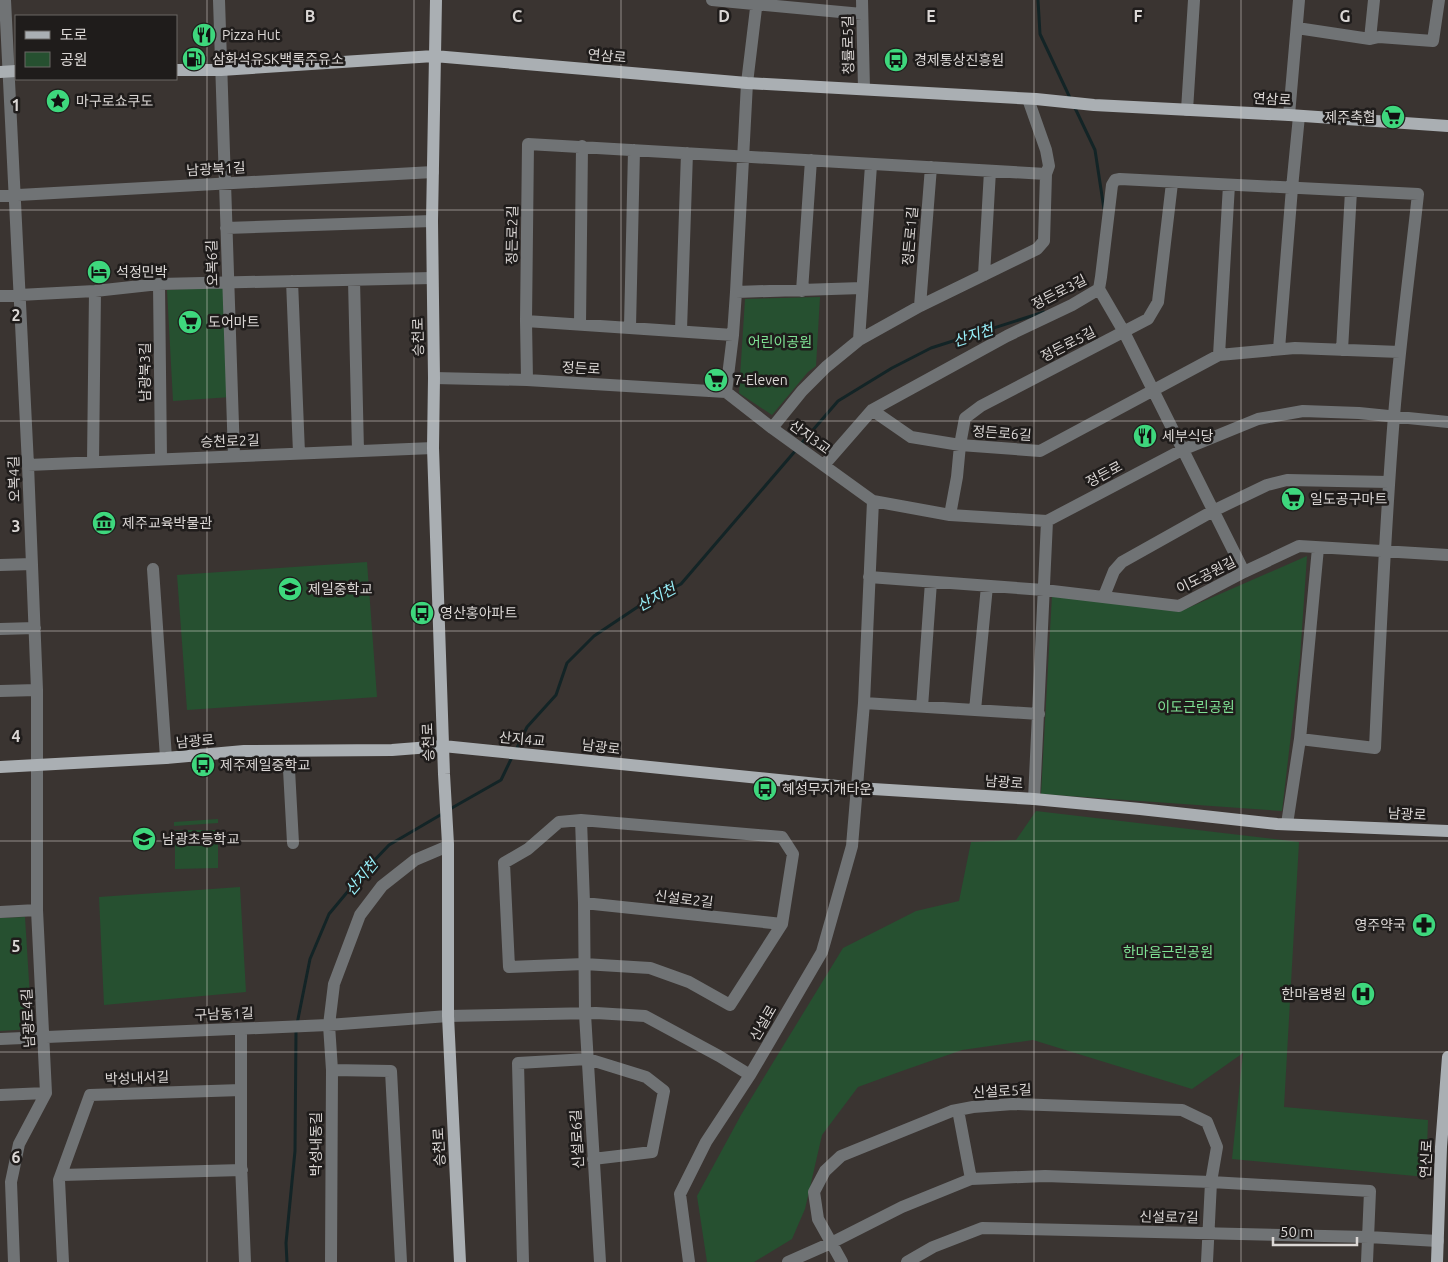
<svg xmlns="http://www.w3.org/2000/svg" width="1448" height="1262" font-family="Ubuntu,'Noto Sans KR',sans-serif">
	<style>
		.green { fill: #265030 }
		.lines { fill: none; stroke-linecap: round; stroke-linejoin: round }
		.stream { stroke: #132426; stroke-width: 3 }
		.minor { stroke: #707375; stroke-width: 12 }
		.major { stroke: #aaafb3; stroke-width: 12 }
		.grid { fill: none; stroke: #dbd7d5; stroke-width: 1; stroke-opacity: 0.55 }
		.labels { text-anchor: middle; dominant-baseline: central; stroke-width: 5; stroke-linejoin: round; paint-order: stroke }
		.poi-label { font-size: 14px; fill: #dbd7d5; stroke: #1f1c1b; text-anchor: start }
		.street-label { font-size: 14px; fill: #dbd7d5; stroke: #1f1c1b }
		.park-label { font-size: 14px; fill: #7ee093; stroke: #1f1c1b }
		.water-label { font-size: 15px; font-style: italic; fill: #98f0fa; stroke: #1f1c1b }
		.grid-label { font-size: 16px; text-anchor: middle; font-weight: bold; fill: #dbd7d5; stroke: #1f1c1b; stroke-width: 5; stroke-linejoin: round; paint-order: stroke }
	</style>
	<rect width="100%" height="100%" fill="#3a3431"/>
	<path class="green" d="M224,287l7,110 -58,4 -6,-111z
		M820,297l-4,69 -8,6 -36,43 -33,-22 6,-94z
		M1307,556l-7,102 -18,153 -241,-17 11,-199 129,16z
		M367,562l10,135 -190,13 -10,-135z
		M1036,811l263,31 -15,265 144,13 -2,57 -194,-18 11,-106 -51,36 -159,-49 -71,10 -63,22 -41,15 -36,48 -17,74 -13,30 -38,23h-47l-10,-66 44,-81 102,-167 73,-37 43,-10 12,-59 45,-2z
		M218,819v4l-44,3v-4z
		M175,830h43v38l-43,1z
		M240,887l6,105 -142,13 -5,-108z
		M25,917l7,112 -32,2v-113z"/>
	<g class="lines">
		<path class="stream" d="M1038,0l2,34 31,66
			M1075,108l20,42 9,59
			M800,445l38,-44 54,-33 39,-20 113,-36
			M516,750l11,-23 29,-32 11,-32 27,-27 45,-30 42,-22 115,-134
			M450,809l51,-29 12,-25
			M297,1024l13,-65 19,-45 40,-48 20,-21 53,-31
			M287,1262l-1,-19 9,-92 1,-120"/>
		<path class="minor" d="M5,0l23,465 9,225v220l9,183 -27,51 -8,38 3,80
			M219,0l15,456
			M712,0l150,14
			M757,0l-10,83 -11,209 -3,43 -7,57 46,36 101,73 77,14 97,6 135,-71 76,-31 45,-8 56,2 89,9
			M862,0l2,89
			M1297,28l73,11 9,-2 54,4 6,-41
			M1370,39l4,-39
			M1028,99l18,51 3,16 -3,8
			M1187,110l7,-110
			M1289,115l10,-115
			M0,196l433,-24
			M226,228l206,-7
			M984,275l6,-104
			M354,280l4,171
			M292,281l7,172
			M159,284l2,175
			M1099,289l25,43 120,240
			M802,291l9,-131
			M736,292l126,-4
			M0,296l95,-5 64,-7 273,-6
			M920,306l11,-139
			M526,321l207,14
			M580,325l2,-179
			M630,327l4,-177
			M681,330l6,-177
			M859,340l12,-175
			M1279,349l13,-161 7,-72
			M1342,350l9,-159
			M1219,355l10,-170
			M434,378l93,2 199,12
			M527,380l-1,-59 2,-177 518,30 -2,67 -7,8 -117,57 -61,34 -33,27 -24,24 -30,37
			M872,410l39,27 49,8 80,6 179,-96 76,-7 105,4
			M93,462l2,-171
			M28,465l405,-17
			M824,465l48,-55 135,-74 65,-31 27,-16 2,-12 11,-92 3,-5 5,-1 298,15c-8,74 -18,148 -24,222 -9,111 -14,222 -19,332l-75,-9 -13,85
			M950,515l7,-38 3,-32 5,-27 16,-12 167,-87 10,-17 14,-119
			M0,565l32,-1
			M153,569l13,189
			M869,577l175,13 135,16 65,-34 55,-26 149,9
			M1104,596l10,-25 8,-9 91,-51 54,-26 20,-5 102,2
			M0,629l35,-1
			M0,691l37,-1
			M864,703l175,11
			M922,707l9,-125
			M975,710l12,-124
			M1300,739l18,-191
			M288,751l5,92
			M1034,799l13,-278
			M581,820l201,17 11,17 -11,70 -52,81 -41,-23 -39,-14 -66,-4 -75,3 -5,-104 24,-14 31,-27z
			M581,820l3,83 1,111 15,248
			M584,903l198,21
			M0,912l37,-2
			M241,1029v135l4,98
			M0,1039l328,-14 120,-9 148,-3 49,3 74,40 31,19
			M332,1070l59,1 10,191
			M0,1095l46,-2
			M958,1110l13,69
			M61,1175l181,-5
			M63,1262l-4,-82 31,-85 151,-5
			M331,1262l1,-192 -3,-45 5,-41 26,-69 22,-29 33,-26 33,-14
			M523,1262l-5,-199 70,-4 58,18 18,14 -12,61 -59,7
			M689,1262l-9,-68 26,-52 44,-67 72,-123 30,-106 12,-143 9,-202
			M788,1262l43,-19 71,-36 69,-28 74,-3 166,6 159,9 -3,71
			M842,1262l-24,-43 -4,-27 11,-21 16,-15 111,-45 21,-4 40,-3 169,6 25,12 10,25 -6,35 -4,80
			M907,1262l26,-15 49,-19 386,9 70,4"/>
		<path class="major" d="M436,0l-4,221 2,157 -1,70 11,326 4,70v172l12,246
			M176,70h45l213,-14 313,27 289,16 58,6 195,10 159,11
			M0,72l16,-1
			M0,767l166,-9 78,-7 148,-1 51,-4 414,42 177,11 106,10 137,15 171,7
			M1437,1262l4,-115 7,-90"/>
	</g>
	<path class="grid" d="M207,0v1262M414,0v1262M621,0v1262M827,0v1262M1034,0v1262M1241,0v1262M0,210h1448M0,421h1448M0,631h1448M0,841h1448M0,1052h1448"/>
	<defs>
		<g id="restaurant-disc" transform="scale(1.25)"><circle r="9.5" fill="#3ed77d" stroke="#1f1c1b"/><path d="M-5-6h1v4h1v-4h1v4h1v-4h1v5L-1.5 .5V6h-2V.5L-5-1ZM5-6V6H3V1.5H1.5Q1.5-4 5-6Z" fill="#111"/></g>
		<g id="fuel-disc" transform="scale(1.25)"><circle r="9.5" fill="#3ed77d" stroke="#1f1c1b"/><path d="M-5.5-6h7V0h2V4h1.3V-2.5L3-4.5l.8-.8L6-3V5H2.5V1h-1V6h-7ZM-4.2-4.7v3.2H.2V-4.7Z" fill="#111"/></g>
		<g id="bus-disc" transform="scale(1.25)"><circle r="9.5" fill="#3ed77d" stroke="#1f1c1b"/><path d="M-5-6H5V4H4V6H2V4H-2V6H-4V4H-5ZM-3.5-4V0h7V-4ZM-3.5 1.2v1.5H-2V1.2ZM2 1.2v1.5H3.5V1.2Z" fill="#111"/></g>
		<g id="sight-disc" transform="scale(1.25)"><circle r="9.5" fill="#3ed77d" stroke="#1f1c1b"/><path d="M0-6L1.8-2.2L6-1.7L2.9 1.2L3.7 5.4L0 3.3L-3.7 5.4L-2.9 1.2L-6-1.7L-1.8-2.2Z" fill="#111"/></g>
		<g id="supermarket-disc" transform="scale(1.25)"><circle r="9.5" fill="#3ed77d" stroke="#1f1c1b"/><path d="M-6-5.5h2.5l.6 2H6L4.5 2H-2.5L-4.4-4H-6ZM-1.5 3.2a1.3 1.3 0 1 0 .1 0ZM3 3.2a1.3 1.3 0 1 0 .1 0Z" fill="#111"/></g>
		<g id="hotel-disc" transform="scale(1.25)"><circle r="9.5" fill="#3ed77d" stroke="#1f1c1b"/><path d="M-6-4.5h1.5V1H6V5H4.5V3h-9V5H-6ZM-4 0a1.8 1.8 0 1 1 3.6 0ZM.5 0V-2.5h3Q6-2.5 6 0Z" fill="#111"/></g>
		<g id="museum-disc" transform="scale(1.25)"><circle r="9.5" fill="#3ed77d" stroke="#1f1c1b"/><path d="M0-6L6-3V-2H-6V-3ZM-5-1h2V3h-2ZM-1-1h2V3h-2ZM3-1h2V3H3ZM-6 4H6V6H-6Z" fill="#111"/></g>
		<g id="school-disc" transform="scale(1.25)"><circle r="9.5" fill="#3ed77d" stroke="#1f1c1b"/><path d="M0-5L7-2L0 1L-7-2ZM-4 1L0 2.5L4 1V4Q0 6-4 4Z" fill="#111"/></g>
		<g id="pharmacy-disc" transform="scale(1.25)"><circle r="9.5" fill="#3ed77d" stroke="#1f1c1b"/><path d="M-2-6h4v4h4v4h-4v4h-4v-4h-4v-4h4Z" fill="#111"/></g>
		<g id="hospital-disc" transform="scale(1.25)"><circle r="9.5" fill="#3ed77d" stroke="#1f1c1b"/><path d="M-5-5h3v3.5h4V-5h3V5h-3V1.5h-4V5h-3Z" fill="#111"/></g>
	</defs>
	<g fill-rule="evenodd">
		<use href="#restaurant-disc" x="204" y="35"/>
		<use href="#fuel-disc" x="194" y="59"/>
		<use href="#bus-disc" x="896" y="60"/>
		<use href="#sight-disc" x="58" y="101"/>
		<use href="#supermarket-disc" x="1393" y="117"/>
		<use href="#hotel-disc" x="99" y="272"/>
		<use href="#supermarket-disc" x="190" y="322"/>
		<use href="#supermarket-disc" x="716" y="380"/>
		<use href="#restaurant-disc" x="1145" y="436"/>
		<use href="#supermarket-disc" x="1293" y="499"/>
		<use href="#museum-disc" x="104" y="523"/>
		<use href="#school-disc" x="290" y="589"/>
		<use href="#bus-disc" x="422" y="613"/>
		<use href="#bus-disc" x="203" y="765"/>
		<use href="#bus-disc" x="765" y="789"/>
		<use href="#school-disc" x="144" y="839"/>
		<use href="#pharmacy-disc" x="1424" y="925"/>
		<use href="#hospital-disc" x="1363" y="994"/>
	</g>
	<g class="labels">
		<g class="poi-label">
			<text x="222" y="35">Pizza Hut</text>
			<text x="212" y="59">삼화석유SK백록주유소</text>
			<text x="914" y="60">경제통상진흥원</text>
			<text x="76" y="101">마구로쇼쿠도</text>
			<text x="1376" y="117" text-anchor="end">제주축협</text>
			<text x="116" y="272">석정민박</text>
			<text x="208" y="322">도어마트</text>
			<text x="734" y="380">7-Eleven</text>
			<text x="1162" y="436">세부식당</text>
			<text x="1310" y="499">일도공구마트</text>
			<text x="122" y="523">제주교육박물관</text>
			<text x="308" y="589">제일중학교</text>
			<text x="440" y="613">영산홍아파트</text>
			<text x="220" y="765">제주제일중학교</text>
			<text x="782" y="789">혜성무지개타운</text>
			<text x="162" y="839">남광초등학교</text>
			<text x="1406" y="925" text-anchor="end">영주약국</text>
			<text x="1346" y="994" text-anchor="end">한마음병원</text>
		</g>
		<g class="street-label">
			<text transform="translate(848 45) rotate(-91)">청률로5길</text>
			<text transform="translate(607 56) rotate(5)">연삼로</text>
			<text transform="translate(1272 99) rotate(3)">연삼로</text>
			<text transform="translate(216 169) rotate(-3)">남광북1길</text>
			<text transform="translate(512 235) rotate(-89)">정든로2길</text>
			<text transform="translate(910 236) rotate(-85)">정든로1길</text>
			<text transform="translate(212 263) rotate(-92)">오복6길</text>
			<text transform="translate(1059 292) rotate(-27)">정든로3길</text>
			<text transform="translate(418 337) rotate(-91)">승천로</text>
			<text transform="translate(1068 344) rotate(-27)">정든로5길</text>
			<text transform="translate(581 368) rotate(3)">정든로</text>
			<text transform="translate(145 372) rotate(-90)">남광북3길</text>
			<text transform="translate(1002 433) rotate(4)">정든로6길</text>
			<text transform="translate(810 437) rotate(36)">산지3교</text>
			<text transform="translate(230 441) rotate(-2)">승천로2길</text>
			<text transform="translate(1104 474) rotate(-28)">정든로</text>
			<text transform="translate(14 479) rotate(-92)">오복4길</text>
			<text transform="translate(1206 575) rotate(-27)">이도공원길</text>
			<text transform="translate(522 739) rotate(5)">산지4교</text>
			<text transform="translate(195 741) rotate(-5)">남광로</text>
			<text transform="translate(428 742) rotate(-92)">승천로</text>
			<text transform="translate(601 747) rotate(7)">남광로</text>
			<text transform="translate(1004 782) rotate(4)">남광로</text>
			<text transform="translate(1407 814) rotate(3)">남광로</text>
			<text transform="translate(684 899) rotate(7)">신설로2길</text>
			<text transform="translate(224 1014) rotate(-2)">구남동1길</text>
			<text transform="translate(28 1018) rotate(-93)">남광로4길</text>
			<text transform="translate(763 1023) rotate(-60)">신설로</text>
			<text transform="translate(137 1078) rotate(-2)">박성내서길</text>
			<text transform="translate(1002 1091) rotate(-3)">신설로5길</text>
			<text transform="translate(577 1139) rotate(-93)">신설로6길</text>
			<text transform="translate(316 1144) rotate(-90)">박성내동길</text>
			<text transform="translate(439 1147) rotate(-93)">승천로</text>
			<text transform="translate(1426 1159) rotate(-87)">연신로</text>
			<text transform="translate(1169 1217) rotate(1)">신설로7길</text>
		</g>
		<g class="park-label">
			<text x="780" y="342">어린이공원</text>
			<text x="1196" y="707">이도근린공원</text>
			<text x="1168" y="952">한마음근린공원</text>
		</g>
		<g class="water-label">
			<text transform="translate(973 335) rotate(-18)">산지천</text>
			<text transform="translate(656 597) rotate(-28)">산지천</text>
			<text transform="translate(361 877) rotate(-50)">산지천</text>
		</g>
	</g>
	<g class="grid-label">
		<text x="310" y="22">B</text>
		<text x="517" y="22">C</text>
		<text x="724" y="22">D</text>
		<text x="931" y="22">E</text>
		<text x="1138" y="22">F</text>
		<text x="1345" y="22">G</text>
		<text x="16" y="111">1</text>
		<text x="16" y="321">2</text>
		<text x="16" y="532">3</text>
		<text x="16" y="742">4</text>
		<text x="16" y="952">5</text>
		<text x="16" y="1163">6</text>
	</g>
	<rect x="15" y="15" width="162" height="65" fill="#1f1c1b" stroke="#6a6765"/>
	<rect x="25" y="31" width="25" height="8" fill="#aaafb3" stroke="#6a6765"/>
	<text x="60" y="40" font-size="15" fill="#dbd7d5">도로</text>
	<rect x="25" y="52" width="25" height="15" fill="#265030" stroke="#6a6765"/>
	<text x="60" y="65" font-size="15" fill="#dbd7d5">공원</text>
	<path d="M1273 1237v8h84v-8" fill="none" stroke="#dbd7d5" stroke-width="2.5"/>
	<text x="1280" y="1237" font-size="15" fill="#dbd7d5" stroke="#1f1c1b" stroke-width="4" paint-order="stroke">50 m</text>
</svg>
